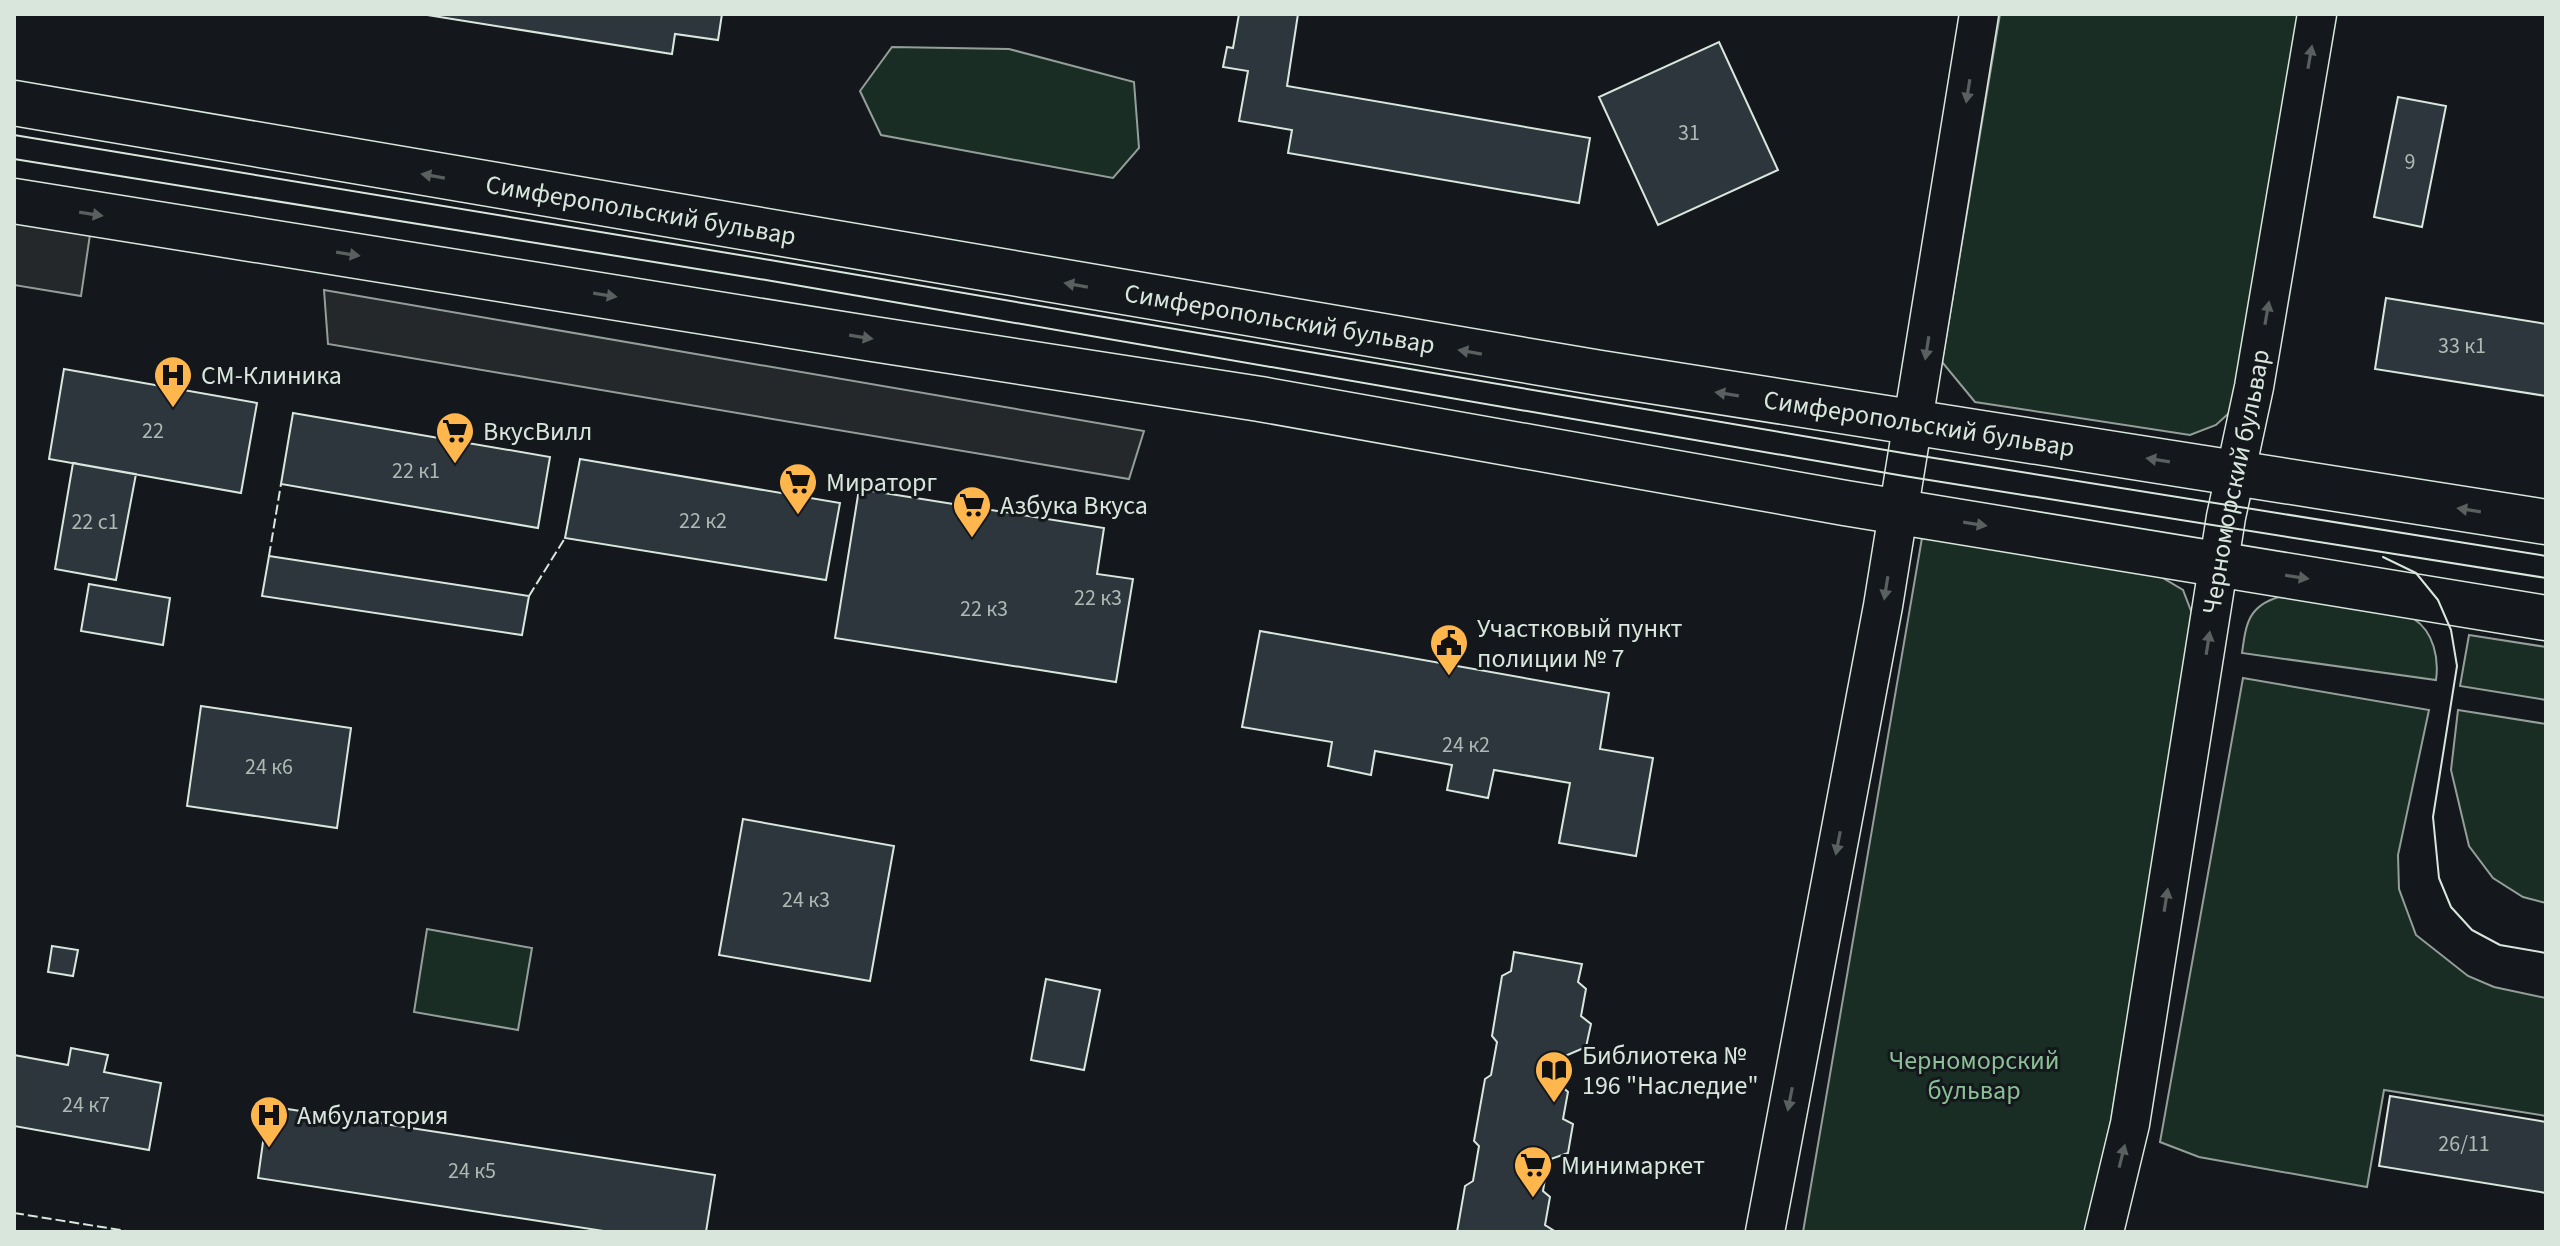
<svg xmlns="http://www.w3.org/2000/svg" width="2560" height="1246" font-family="'Source Sans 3',sans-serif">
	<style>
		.green { fill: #1a2d24; stroke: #939e99; stroke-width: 2 }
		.parking { fill: #24282b; stroke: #939e99; stroke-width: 2 }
		.building { fill: #2c363c; stroke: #d8e6dc; stroke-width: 2 }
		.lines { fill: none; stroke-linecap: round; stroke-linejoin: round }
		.tertiary-casing { stroke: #d8e6dc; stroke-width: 41 }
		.secondary-casing { stroke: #d8e6dc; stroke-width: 47 }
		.tertiary { stroke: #14181c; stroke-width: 38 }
		.secondary { stroke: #14181c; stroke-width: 44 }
		.tram { stroke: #d8e6dc; stroke-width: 2 }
		.fence { stroke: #d8e6dc; stroke-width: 2; stroke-dasharray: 10 4; stroke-linecap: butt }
		.oneway { fill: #59605f }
		.labels { text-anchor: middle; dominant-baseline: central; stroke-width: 6; stroke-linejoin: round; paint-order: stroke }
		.number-label { font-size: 22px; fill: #adbab4 }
		.street-label { font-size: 26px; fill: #d8e6dc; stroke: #14181c }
		.poi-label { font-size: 26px; fill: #d8e6dc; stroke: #14181c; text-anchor: start }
		.park-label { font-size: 26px; fill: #8ac095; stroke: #14181c }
	</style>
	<rect width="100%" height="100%" fill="#14181c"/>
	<path class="green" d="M2000,14h306l-65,388 -25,23 -26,10 -215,-33 -33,-40z
		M892,47l117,2 125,33 5,66 -26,30 -232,-43 -21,-44z
		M1923,532l228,39 32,19 10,26 -82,505 -26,111h-282z
		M2279,597c30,3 113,7 135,22 20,13 25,40 22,61l-194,-27c4,-29 6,-47 37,-56z
		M2469,635l77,12v53l-86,-14z
		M2243,678l186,32 -31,145 1,34 17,46 52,41 26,11 52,11v118l-162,-26 -17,97 -168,-30 -39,-15z
		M2458,710l88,14v179l-23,-6 -30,-19 -24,-32 -18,-76z
		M427,929l105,19 -14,82 -104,-18z"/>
	<path class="parking" d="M14,201l79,13 -12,82 -67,-11z
		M324,290l820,141 -15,48 -801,-135z"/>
	<path class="building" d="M421,14h301l-4,26 -43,-6 -3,20z
		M1239,14h59l-11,72 303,52 -11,65 -291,-50 4,-23 -53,-9 9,-50 -25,-4 4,-20 6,1z
		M1719,42l59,128 -120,55 -59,-128z
		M2398,97l48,9 -24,121 -48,-10z
		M2386,298l160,26v72l-171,-27z
		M64,369l193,34 -16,90 -192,-34z
		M293,413l257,44 -12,71 -257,-44z
		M580,459l260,44 -14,77 -261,-42z
		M73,463l63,11 -20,106 -61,-11z
		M859,489l245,39 -7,46 36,5 -17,103 -281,-44z
		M269,556l260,40 -7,39 -260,-39z
		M89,584l81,14 -7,47 -82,-14z
		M1260,631l349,62 -9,56 53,9 -17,98 -77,-13 11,-60 -76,-13 -6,28 -41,-8 5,-25 -77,-14 -4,24 -43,-9 4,-24 -90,-15z
		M201,706l150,22 -14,100 -150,-22z
		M743,819l151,27 -24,135 -151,-26z
		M52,946l26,4 -5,26 -25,-4z
		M1514,952l68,12 -4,18 8,7 -5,27 10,8 -5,23 -21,9 -5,29 8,7 -5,27 10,5 -5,29 -20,7 -5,31 7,6 -5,28 11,7h-99l8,-46 8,-5 6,-35 -5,-5 11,-62 6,-4 6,-33 -5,-6 10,-60 9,-5z
		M1046,979l54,11 -16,80 -53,-10z
		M71,1048l37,7 -4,17 57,11 -12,67 -135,-24v-71l54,10z
		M2390,1096l156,26v71l-167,-27z
		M268,1106l447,69 -9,57h-96l-352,-54z"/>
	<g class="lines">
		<g class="tertiary-casing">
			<g id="tertiary">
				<path d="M1765,1232l118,-626 96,-592"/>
				<path id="s1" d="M2104,1232l26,-108 96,-607 28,-130 63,-373"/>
			</g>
		</g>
		<g class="secondary-casing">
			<g id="secondary">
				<path id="s2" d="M14,103l1586,270 946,149"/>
				<path d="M14,201l859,138 387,60 585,104 701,115"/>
			</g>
		</g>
		<use href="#tertiary" class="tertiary"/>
		<use href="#secondary" class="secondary"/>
		<path class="tram" d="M14,135l756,125 1139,194 637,102
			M14,159l752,121 1138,196 642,102
			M2383,557l33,16 22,27 13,30 6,36 -24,151 6,61 12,29 21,23 28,15 46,8"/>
		<path class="fence" d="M269,556l12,-72
			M529,596l36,-58
			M14,1213l119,19"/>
	</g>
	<defs><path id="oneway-solid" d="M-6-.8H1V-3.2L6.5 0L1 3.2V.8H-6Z" transform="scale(2)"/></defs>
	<g class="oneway">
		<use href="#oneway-solid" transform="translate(2310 57) rotate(-80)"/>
		<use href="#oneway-solid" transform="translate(1968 91) rotate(99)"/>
		<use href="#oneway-solid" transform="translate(433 176) rotate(-170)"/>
		<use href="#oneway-solid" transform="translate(91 214) rotate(9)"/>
		<use href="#oneway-solid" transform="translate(348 254) rotate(9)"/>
		<use href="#oneway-solid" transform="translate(1076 285) rotate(-170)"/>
		<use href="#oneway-solid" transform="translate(605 295) rotate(9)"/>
		<use href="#oneway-solid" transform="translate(2267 313) rotate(-80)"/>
		<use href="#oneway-solid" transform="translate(861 337) rotate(9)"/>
		<use href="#oneway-solid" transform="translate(1927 348) rotate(99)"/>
		<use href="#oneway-solid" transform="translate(1470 352) rotate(-170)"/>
		<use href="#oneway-solid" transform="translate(1727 394) rotate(-171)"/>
		<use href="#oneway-solid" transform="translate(2158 460) rotate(-171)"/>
		<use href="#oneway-solid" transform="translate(2469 510) rotate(-171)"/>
		<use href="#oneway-solid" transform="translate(1975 524) rotate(9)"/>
		<use href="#oneway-solid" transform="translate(2297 577) rotate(9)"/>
		<use href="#oneway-solid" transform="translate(1886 588) rotate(99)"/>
		<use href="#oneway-solid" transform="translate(2208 643) rotate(-81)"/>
		<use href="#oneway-solid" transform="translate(1838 843) rotate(101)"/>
		<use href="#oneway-solid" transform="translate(2166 900) rotate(-81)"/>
		<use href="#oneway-solid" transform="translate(1790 1099) rotate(101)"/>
		<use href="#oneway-solid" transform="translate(2122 1156) rotate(-76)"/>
	</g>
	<defs>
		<g id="hospital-pin" transform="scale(2)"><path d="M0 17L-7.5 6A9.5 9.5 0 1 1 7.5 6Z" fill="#ffb74d" stroke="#14181c"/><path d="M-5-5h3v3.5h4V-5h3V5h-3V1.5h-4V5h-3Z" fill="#111"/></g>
		<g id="supermarket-pin" transform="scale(2)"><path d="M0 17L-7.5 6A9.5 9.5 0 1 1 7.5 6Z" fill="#ffb74d" stroke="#14181c"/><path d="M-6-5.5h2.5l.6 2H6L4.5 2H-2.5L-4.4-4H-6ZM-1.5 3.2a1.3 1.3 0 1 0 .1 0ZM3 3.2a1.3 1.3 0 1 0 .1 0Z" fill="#111"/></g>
		<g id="civic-pin" transform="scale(2)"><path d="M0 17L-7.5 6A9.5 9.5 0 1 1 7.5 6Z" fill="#ffb74d" stroke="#14181c"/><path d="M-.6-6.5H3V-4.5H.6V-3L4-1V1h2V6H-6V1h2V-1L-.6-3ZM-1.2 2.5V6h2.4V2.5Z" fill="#111"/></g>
		<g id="library-pin" transform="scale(2)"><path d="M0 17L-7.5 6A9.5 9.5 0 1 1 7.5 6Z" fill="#ffb74d" stroke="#14181c"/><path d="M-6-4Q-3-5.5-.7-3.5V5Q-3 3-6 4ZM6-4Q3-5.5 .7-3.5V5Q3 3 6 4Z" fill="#111"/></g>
	</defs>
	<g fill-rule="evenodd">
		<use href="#hospital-pin" x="173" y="375"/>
		<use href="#supermarket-pin" x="455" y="431"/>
		<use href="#supermarket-pin" x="798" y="482"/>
		<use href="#supermarket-pin" x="972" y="505"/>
		<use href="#civic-pin" x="1449" y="643"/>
		<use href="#library-pin" x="1554" y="1070"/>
		<use href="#hospital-pin" x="269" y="1115"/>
		<use href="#supermarket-pin" x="1533" y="1165"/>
	</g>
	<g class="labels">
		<g class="number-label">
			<text x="1689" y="133">31</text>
			<text x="2410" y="162">9</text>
			<text x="2462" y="346">33 к1</text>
			<text x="153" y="431">22</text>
			<text x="416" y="471">22 к1</text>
			<text x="703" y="521">22 к2</text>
			<text x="95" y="522">22 c1</text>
			<text x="1098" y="598">22 к3</text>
			<text x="984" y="609">22 к3</text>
			<text x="1466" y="745">24 к2</text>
			<text x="269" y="767">24 к6</text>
			<text x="806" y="900">24 к3</text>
			<text x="86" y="1105">24 к7</text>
			<text x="2464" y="1144">26/11</text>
			<text x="472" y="1171">24 к5</text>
		</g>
		<g class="street-label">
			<text stroke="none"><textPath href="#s2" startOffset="636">Симферопольский бульвар</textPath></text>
			<text stroke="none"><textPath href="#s2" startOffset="1284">Симферопольский бульвар</textPath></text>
			<text stroke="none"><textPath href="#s2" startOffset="1932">Симферопольский бульвар</textPath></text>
			<text stroke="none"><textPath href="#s1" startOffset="762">Черноморский бульвар</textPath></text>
		</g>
		<g class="poi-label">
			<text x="201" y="375">СМ-Клиника</text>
			<text x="483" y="431">ВкусВилл</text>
			<text x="826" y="482">Мираторг</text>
			<text x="1000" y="505">Азбука Вкуса</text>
			<text x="1477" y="628">Участковый пункт<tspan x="1477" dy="30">полиции № 7</tspan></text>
			<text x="1582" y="1055">Библиотека №<tspan x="1582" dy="30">196 "Наследие"</tspan></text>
			<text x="297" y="1115">Амбулатория</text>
			<text x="1561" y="1165">Минимаркет</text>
		</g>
		<g class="park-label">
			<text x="1974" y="1060">Черноморский<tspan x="1974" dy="30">бульвар</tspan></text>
		</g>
	</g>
	<rect width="2560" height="1246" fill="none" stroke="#d8e6dc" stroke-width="32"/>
</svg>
